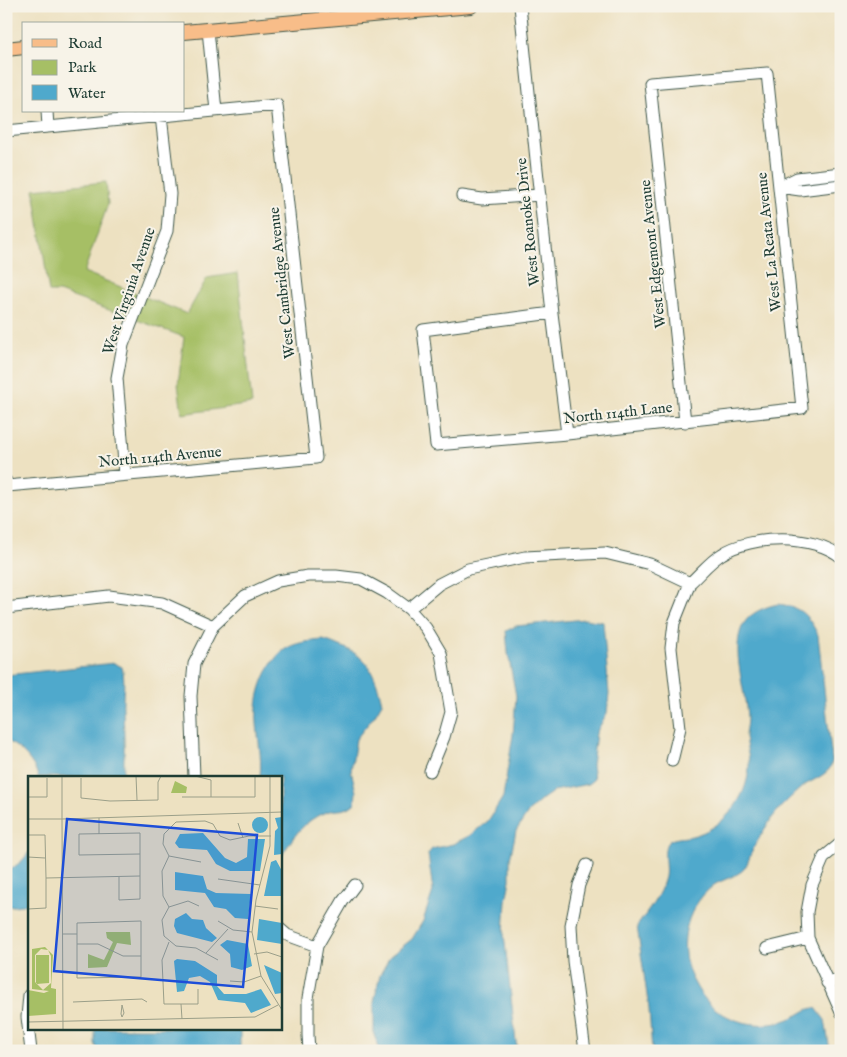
<svg xmlns="http://www.w3.org/2000/svg" width="847" height="1057" font-family="'IM FELL English',serif">
	<style>
		.green { fill: #a6bf65; stroke: #627e4c }
		.water { fill: #4fa9cc; stroke: #377380 }
		.lines { fill: none; stroke-linecap: round; stroke-linejoin: round }
		.minor-casing { stroke: #3e5649; stroke-width: 13 }
		.major-casing { stroke: #3e5649; stroke-width: 16 }
		.minor { stroke: #fff; stroke-width: 11 }
		.major { stroke: #f8bd89; stroke-width: 14 }
		.labels { text-anchor: middle; dominant-baseline: central; stroke-width: 4; stroke-linejoin: round; paint-order: stroke }
		.street-label { font-size: 15px; fill: #1f3d34; stroke: #f7f3e8 }
		.inset-road { fill: none; stroke: #9b9f89; stroke-width: 1 }
		.view { fill: #1d4ed8; fill-opacity: 0.15; stroke: #1d4ed8; stroke-width: 2.5 }
		.inset-edge { fill: none; stroke: #1f3d34; stroke-width: 2.5 }
	</style>
	<rect width="100%" height="100%" fill="#f7f3e8"/>
	<filter id="ink" filterUnits="userSpaceOnUse"><feTurbulence type="fractalNoise" baseFrequency=".02" numOctaves="2"/><feDisplacementMap in="SourceGraphic" scale="10" xChannelSelector="R" yChannelSelector="G"/><feConvolveMatrix kernelMatrix="1 2 1 2 8 2 1 2 1" color-interpolation-filters="sRGB"/></filter>
	<filter id="wash" filterUnits="userSpaceOnUse"><feTurbulence type="fractalNoise" baseFrequency=".0096" numOctaves="4" result="noise"/><feDisplacementMap in="SourceGraphic" scale="20" xChannelSelector="R" yChannelSelector="G"/><feGaussianBlur stdDeviation="1.12" result="paint"/><feColorMatrix in="noise" values="0 0 0 0 0 0 0 0 0 0 0 0 0 0 0 0 0 1.4 0 .05"/><feComposite in="paint" operator="in"/></filter>
	<g filter="url(#wash)">
		<rect width="100%" height="100%" fill="#ede1c1"/>
		<path class="green" d="M106,182l2,22 -24,68 103,42 20,-36 31,-5 14,131 -70,10 -4,-30 6,-47 -125,-45h-10l-15,-103z"/>
		<path class="water" d="M778,604c23,3 30,11 40,31l14,125c0,3 -1,5 -2,8 -5,8 -20,13 -28,19 -6,5 -11,10 -16,15 -14,13 -24,31 -33,47 -3,6 -5,15 -9,20 -6,7 -23,11 -30,16 -31,24 -38,67 -19,99 12,23 34,38 60,40 14,2 28,-2 41,-8 7,-3 11,-8 20,-8l9,12 5,31h-178l-3,-42 -12,-83c12,-16 23,-30 28,-49 2,-10 -3,-26 2,-34 4,-6 19,-5 25,-7 31,-7 55,-37 57,-69 1,-9 -3,-20 -4,-30 0,-6 2,-12 2,-19 -1,-27 -17,-69 -4,-93 7,-13 22,-18 35,-21z
			M585,619l18,3 6,72 -2,19 -11,20 -4,32 2,14 -6,5 -34,7 -10,7 -15,13 -13,20 -6,28v21l-4,21 -2,33 13,117 -137,-1 -6,-15v-33l6,-27 10,-19 22,-17 11,-18 10,-30 -5,-37 4,-5 21,-5 16,-8 19,-15 15,-24 10,-62 3,-39 -8,-43 -2,-22 10,-5z
			M323,640c39,12 50,22 59,63l-7,12 -19,24 -5,31 5,22 -1,11c-10,10 -17,5 -29,9 -22,8 -35,27 -46,47v-82h-20c3,-24 -5,-47 -3,-70 1,-19 13,-51 32,-60 10,-5 22,-6 34,-7z
			M114,663l8,4c4,15 0,28 1,43 1,23 2,44 0,67h-85c-3,-15 -19,-30 -32,-37v-65z
			M29,852v52l-23,3v-34l16,-12z
			M95,1028h145v23h-142l-3,-8z"/>
	</g>
	<g filter="url(#ink)">
		<g class="lines">
			<g class="minor-casing">
				<path id="minor" d="M520,6l32,307 15,121
					M208,30l8,81
					M47,111l1,16
					M6,131l271,-26 39,353 -309,28 -1,-5
					M779,187l18,-9 44,-5
					M779,187l21,3 41,-5
					M462,196l20,3 58,-4
					M552,313l-129,17 13,115 131,-11 235,-26 -35,-335 -117,10 35,339
					M125,475l-8,-97 6,-33 44,-114 3,-37 -9,-78
					M6,608l103,-12 53,7 51,23
					M409,609l17,19 15,25 10,59 -7,25 -14,34
					M672,761l8,-33 -9,-80 3,-25 16,-40
					M194,777l-3,-81 3,-32 19,-38 32,-30 33,-15 30,-5h28l25,3 26,14 22,16 30,-25 29,-15 57,-12 80,-4 45,11 40,19c10,-9 20,-22 32,-29 29,-19 92,-20 119,3
					M841,843l-17,14 -12,28 -5,27 1,26 33,74
					M280,929l7,6 30,11
					M767,948l41,-10
					M827,983l14,-5
					M29,995l-2,22 4,34
					M309,1051l-1,-16v-37l9,-52 26,-45 12,-16
					M585,1051l-12,-90 -2,-36 8,-40 8,-20"/>
			</g>
			<g class="major-casing">
				<path id="major" d="M184,32l287,-26
					M6,49l18,-2"/>
			</g>
			<use href="#minor" class="minor"/>
			<use href="#major" class="major"/>
		</g>
	</g>
	<g class="labels">
		<g class="street-label">
			<text transform="translate(528 222) rotate(-96)">West Roanoke Drive</text>
			<text transform="translate(769 242) rotate(-96)">West La Reata Avenue</text>
			<text transform="translate(653 254) rotate(-96)">West Edgemont Avenue</text>
			<text transform="translate(282 283) rotate(-96)">West Cambridge Avenue</text>
			<text transform="translate(129 291) rotate(-71)">West Virginia Avenue</text>
			<text transform="translate(618 413) rotate(-6)">North 114th Lane</text>
			<text transform="translate(160 457) rotate(-5)">North 114th Avenue</text>
		</g>
	</g>
	<g transform="translate(28 776)">
		<rect width="254" height="254" fill="#ede1c1"/>
		<path d="M147,5l12,6 -1,6h-15zM78,156h24l1,13 -14,-2 -10,24 -19,1v-14l16,6 9,-18 -6,-4zM17,171l8,8 -2,33 5,1v25l-28,2v-26l16,3 5,-2 -17,-2v-40zM13,173l7,1 3,6v27l-8,7 -8,-8v-27zM8,179h13v28l-13,1z" fill="#a6bf65" fill-rule="evenodd"/>
		<path d="M224 49a8 8 0 1 1 16 0a8 8 0 1 1-16 0ZM254,41v37l-8,1 1,-24 3,-3 -3,-10zM175,57l22,25 11,5 11,-6 1,-18h17l-5,32h-30l-14,-7 -9,-14 -28,-2 -4,-5 5,-9zM248,84l6,11v25h-18l7,-34zM147,96l28,4 4,13 9,4 35,1 -3,25 -13,-1 -9,-9 -12,-2 -9,-14 -30,-3zM158,137l6,6 11,1 3,8 11,10 -5,4 -35,-9 -3,-7 1,-7zM231,143l23,4v21l-25,-4zM199,164l21,4 4,22 -10,4 -11,-3 -1,-13 -10,-9zM149,183l18,2 22,14v11l7,8h22l15,-5 10,16 -20,8 -6,-10 -27,-3 -8,-18 -10,-6 -11,2 -5,13 -7,1 -3,-31zM236,189l18,8v20l-7,1z" fill="#4fa9cc"/>
		<path class="inset-road" d="M108,0l1,24M167,0l16,4v17M242,0v70l-14,54 -4,32 9,44 21,34M0,1l97,-1M53,2v20l29,3 48,-1v-18l3,-6M0,21h19v-19M154,21h73v-21M71,42v16M0,43h34v-43M210,47l5,15M0,59h17l1,43v30l-18,1M141,80l32,6M0,81l17,1M91,101v23l21,-1v-66l-61,1v21l61,-1M18,102l94,-2M190,103l42,6M227,130l23,3M141,131l19,-6 11,5M113,145v56l-64,1v-55zM190,145l15,9 19,2M34,158h15M141,166l-7,18 2,44h34v-15M49,168h21l25,12h18M178,177l22,-24M226,178l13,-2 15,5M190,184l-22,-12 -20,-2 -12,-10 -2,-16 7,-13 -6,-11 -1,-25 7,-15 -6,-12 1,-10 12,-12 29,-1 8,3 7,12 10,4 19,-4h22M202,205l14,1 17,-6M45,226l69,-3 5,3M153,228l1,15M94,229l2,8 -2,4 -1,-3zM0,246l227,-5 23,-12M35,253l-1,-210 220,-7"/>
		<path class="view" d="M39,43l190,16 -14,152 -189,-16z"/>
		<rect width="254" height="254" class="inset-edge"/>
	</g>
	<rect width="847" height="1057" fill="none" stroke="#f7f3e8" stroke-width="25"/>
	<rect x="22" y="22" width="162" height="90" fill="#f7f3e8" stroke="#a1aaa0"/>
	<rect x="32" y="39" width="25" height="8" fill="#f8bd89" stroke="#a1aaa0"/>
	<text x="68" y="48" font-size="15" fill="#1f3d34">Road</text>
	<rect x="32" y="60" width="25" height="15" fill="#a6bf65" stroke="#a1aaa0"/>
	<text x="68" y="72" font-size="15" fill="#1f3d34">Park</text>
	<rect x="32" y="85" width="25" height="15" fill="#4fa9cc" stroke="#a1aaa0"/>
	<text x="68" y="98" font-size="15" fill="#1f3d34">Water</text>
</svg>
